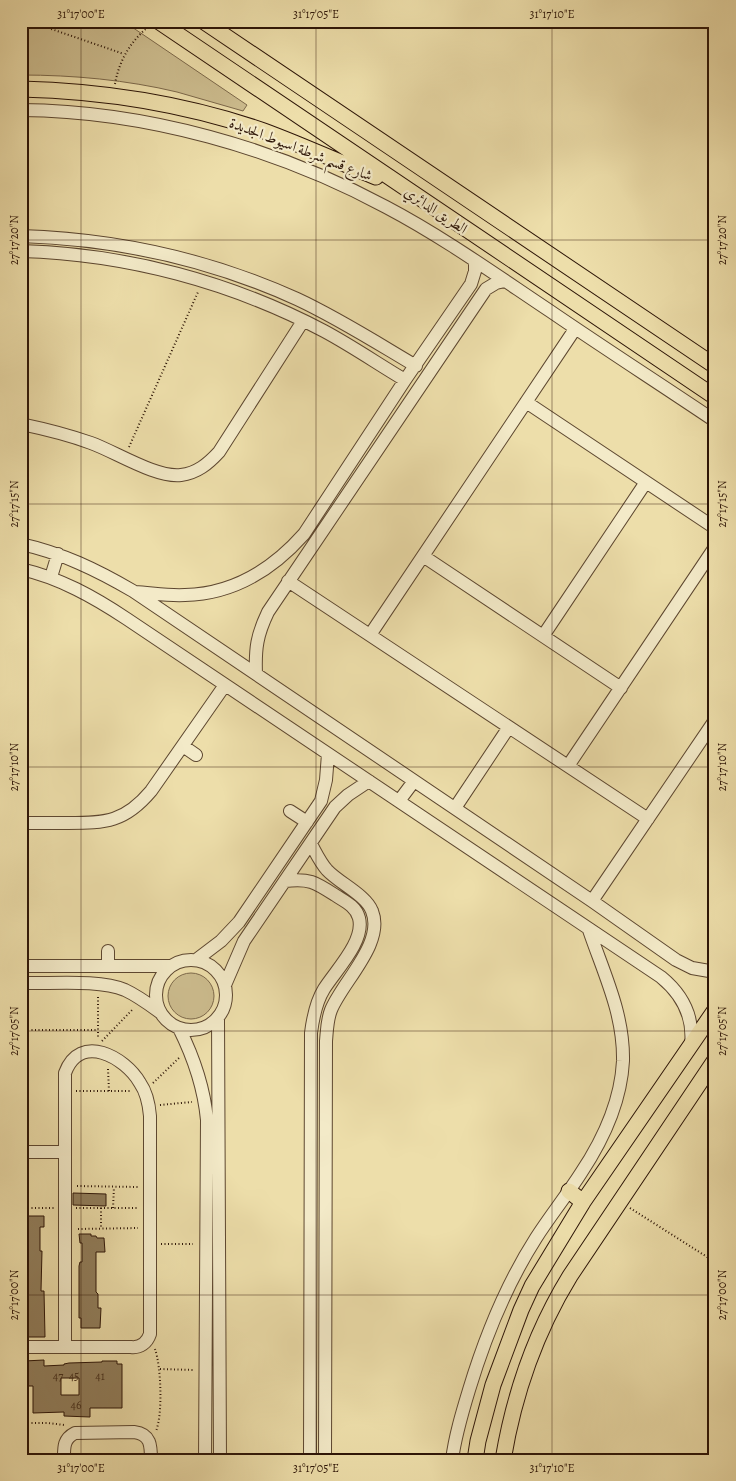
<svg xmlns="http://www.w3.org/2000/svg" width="736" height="1481" font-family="Alegreya,Amiri,serif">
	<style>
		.green { fill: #ccbc8e; stroke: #7c684a }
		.building { fill: #917e5c; stroke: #2d1507; fill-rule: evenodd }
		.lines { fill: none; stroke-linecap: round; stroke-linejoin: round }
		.minor-casing { stroke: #5d4730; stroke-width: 14 }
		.major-casing { stroke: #2d1507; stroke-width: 17 }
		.path { stroke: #2d1507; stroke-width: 2; stroke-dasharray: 1 2.5; stroke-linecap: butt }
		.minor { stroke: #f3eac8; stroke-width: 12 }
		.major { stroke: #eddeaa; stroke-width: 15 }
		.ticks { fill: none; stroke: #2d1507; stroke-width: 1; stroke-opacity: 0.45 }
		.labels { text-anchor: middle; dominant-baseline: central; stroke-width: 4.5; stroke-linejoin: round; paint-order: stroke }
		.number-label { font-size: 12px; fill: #462f1c }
		.street-label { font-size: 15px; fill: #2d1507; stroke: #f3eac8 }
		.neatline { fill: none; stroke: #2d1507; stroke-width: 2 }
		.ticks-label { font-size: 12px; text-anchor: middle; fill: #2d1507 }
	</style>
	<rect width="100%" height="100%" fill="#eddeaa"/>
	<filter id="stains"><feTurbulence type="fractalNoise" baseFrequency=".004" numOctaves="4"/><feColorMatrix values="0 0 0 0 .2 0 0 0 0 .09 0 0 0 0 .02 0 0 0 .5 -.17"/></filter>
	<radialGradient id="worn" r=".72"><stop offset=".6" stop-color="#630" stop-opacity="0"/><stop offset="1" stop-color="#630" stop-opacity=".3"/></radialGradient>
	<path class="green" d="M21,21h102l124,84 -4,6c-22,-6 -44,-13 -66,-19 -50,-12 -104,-17 -156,-17z
		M168 996a23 23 0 1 1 46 0a23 23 0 1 1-46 0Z"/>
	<path class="building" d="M73,1193l33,1v12l-33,-1z
		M24,1216h20v11h-4v24h2l-1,40h3l1,46h-24l1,-43 2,-4 -2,-37h2z
		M79,1234h12v2h5l1,2h7l1,14h-9v40l2,2v14h3l-1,20h-19v-10h-2v-52l1,-4h2v-19h-2z
		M44,1360v6l20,-1v-1l5,-1 33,-1v-1h15v3h5v44h-32v9l-26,-1v-4l-31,1v-27h-6v-3h-2l-1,-22zM61,1378h18v17h-18z"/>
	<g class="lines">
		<g class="minor-casing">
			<path id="minor" d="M21,110c125,1 255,38 365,97 57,30 110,68 164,104 54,37 110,73 165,110
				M21,236c95,3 190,24 276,63 41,19 80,44 119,67
				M21,251c106,3 210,31 303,80 28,15 54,33 81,49
				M526,402l189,126
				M21,424c24,5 48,11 70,19 25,9 65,35 90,32 16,-2 27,-11 38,-23l84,-131
				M21,544c41,9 76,26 112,47l459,310 84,59 16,8 23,4
				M423,556l198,132
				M21,569c39,9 73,28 106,50l534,358c22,18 33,40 30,68
				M51,577l7,-23
				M288,581l360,238
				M135,592c17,1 33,4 50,3 49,-1 87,-25 119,-61l101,-154 66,-96 4,-13v-10
				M370,635l205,-306
				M543,636l103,-154
				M256,674c-1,-26 1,-39 12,-62l218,-323 10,-6 9,-2
				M183,746l13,9
				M568,766l147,-219
				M399,801l15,-20
				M455,808l54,-81
				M290,811l17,11
				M21,823c16,0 31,0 47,0 38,0 57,-1 83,-32l74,-106
				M311,844c5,9 9,18 16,26 12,13 39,25 45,41 13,32 -29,70 -41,99 -4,10 -4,20 -5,31l-1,419
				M285,881c24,-3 30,1 50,14 9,6 21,11 24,23 6,23 -23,52 -35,71 -8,13 -11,28 -13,44l-1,427
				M592,901l123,-181
				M108,951v15
				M196,960l25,-19 18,-19 82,-121 5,-21 2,-26
				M156 995a35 35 0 1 1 70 0a35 35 0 1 1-70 0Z
				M21,966h150
				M21,983c30,1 78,-4 104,7 13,6 25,15 36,23
				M225,985l19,-44 91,-134 13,-12 21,-14
				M218,1017l2,443
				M179,1028c15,30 25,59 28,92l-2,340
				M21,1152h44
				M21,1347h110c9,1 16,-4 19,-13v-218c-1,-12 -3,-23 -10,-33 -15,-26 -60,-51 -75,-10v274
				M64,1460c0,-12 -1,-21 11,-27l59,-1c17,2 17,14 17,28
				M452,1460c3,-24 10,-47 17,-70 16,-53 37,-105 67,-152 14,-22 31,-43 45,-65 22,-33 40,-73 42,-112 1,-47 -19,-87 -34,-131"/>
		</g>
		<g class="major-casing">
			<path id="major" d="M158,21l557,376
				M203,21l512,345
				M21,89c82,2 165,15 243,42 38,14 75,31 112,46
				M569,1191l14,11
				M475,1460l3,-19 15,-56 28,-75 11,-24 51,-84 132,-192
				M503,1460c11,-66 32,-127 67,-184l145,-216"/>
		</g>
		<path class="path" d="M28,21l96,33
			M115,84c4,-23 15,-42 33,-57
			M129,447l69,-155
			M98,997v42
			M21,1030h77
			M102,1041l31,-32
			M108,1069l1,22
			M153,1083l27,-26
			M76,1091h55
			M160,1105l32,-3
			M77,1186l61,1
			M21,1208h33
			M76,1208h63
			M101,1208v20
			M113,1208l1,-21
			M630,1208l85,54
			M78,1229l60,-1
			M161,1244h32
			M155,1349c6,17 8,65 1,82
			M160,1369l35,1
			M21,1423h27l16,2"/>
		<use href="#minor" class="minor"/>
		<use href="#major" class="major"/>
	</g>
	<path class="ticks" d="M81,21v1439M316,21v1439M552,21v1439M21,240h694M21,504h694M21,767h694M21,1031h694M21,1295h694"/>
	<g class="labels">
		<g class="number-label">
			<text x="58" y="1376">47</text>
			<text x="74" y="1376">45</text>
			<text x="100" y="1376">41</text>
			<text x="76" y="1405">46</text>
		</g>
		<g class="street-label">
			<text transform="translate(301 149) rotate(21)">شارع قسم شرطة اسيوط الجديدة</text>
			<text transform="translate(436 210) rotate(34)">الطريق الدائري</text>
		</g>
	</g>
	<rect width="736" height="1481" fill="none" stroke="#eddeaa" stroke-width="55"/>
	<rect x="28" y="28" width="680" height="1426" class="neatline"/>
	<g class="ticks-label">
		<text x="81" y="18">31°17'00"E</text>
		<text x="316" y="18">31°17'05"E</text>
		<text x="552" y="18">31°17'10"E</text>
		<text transform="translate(14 240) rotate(-90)" y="4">27°17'20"N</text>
		<text transform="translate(722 240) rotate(-90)" y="4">27°17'20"N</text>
		<text transform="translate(14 504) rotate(-90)" y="4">27°17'15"N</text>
		<text transform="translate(722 504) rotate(-90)" y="4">27°17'15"N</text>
		<text transform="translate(14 767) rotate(-90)" y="4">27°17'10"N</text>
		<text transform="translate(722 767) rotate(-90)" y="4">27°17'10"N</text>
		<text transform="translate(14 1031) rotate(-90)" y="4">27°17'05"N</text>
		<text transform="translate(722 1031) rotate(-90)" y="4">27°17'05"N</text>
		<text transform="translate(14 1295) rotate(-90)" y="4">27°17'00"N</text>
		<text transform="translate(722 1295) rotate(-90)" y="4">27°17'00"N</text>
		<text x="81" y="1472">31°17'00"E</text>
		<text x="316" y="1472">31°17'05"E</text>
		<text x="552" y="1472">31°17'10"E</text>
	</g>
	<rect width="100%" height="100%" filter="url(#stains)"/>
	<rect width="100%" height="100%" fill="url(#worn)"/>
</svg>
